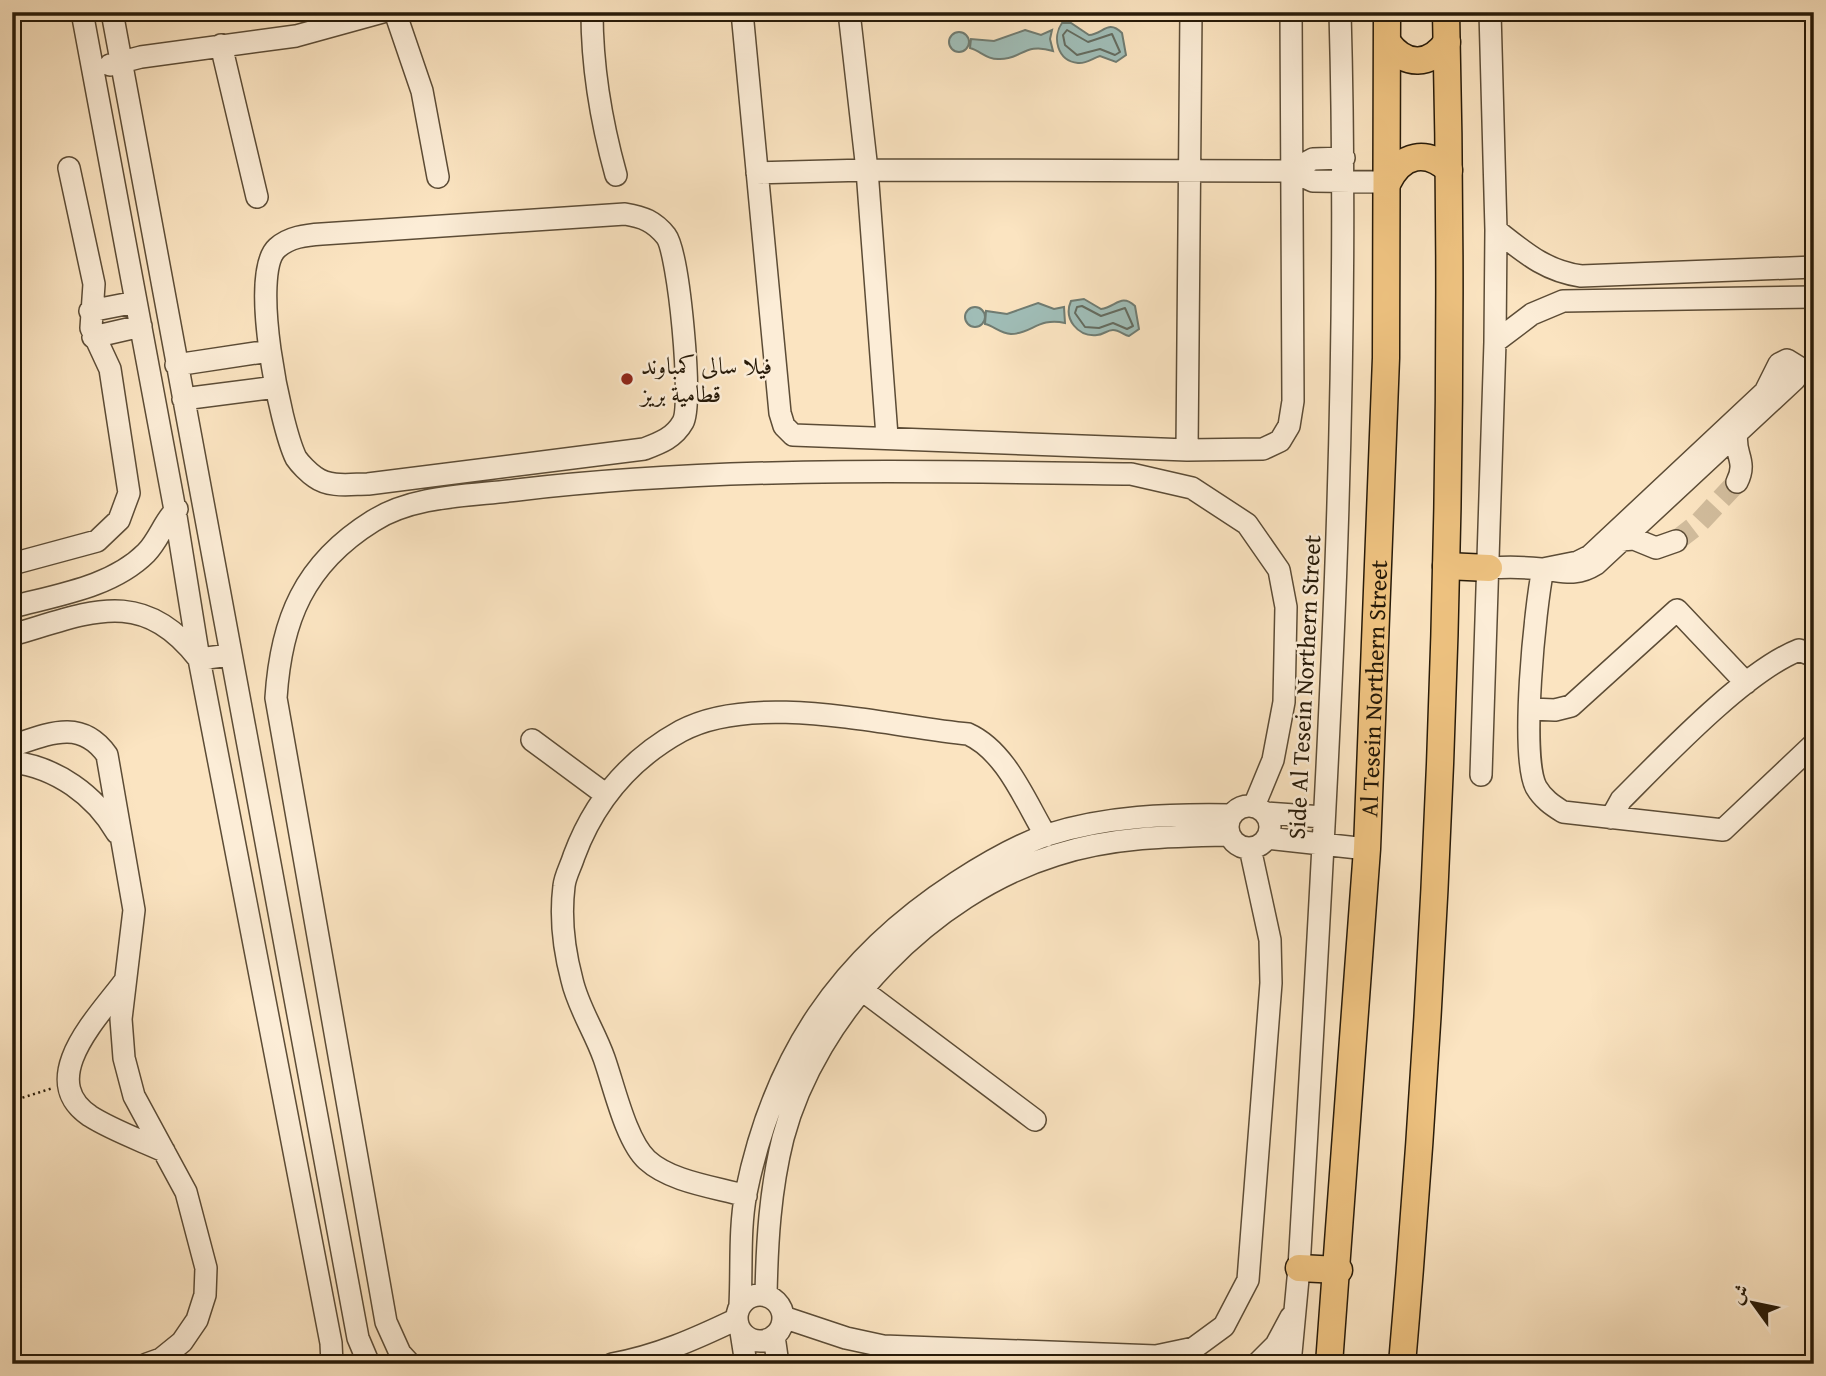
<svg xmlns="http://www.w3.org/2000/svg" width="1826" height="1376" font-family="'Gentium Book Plus',Amiri,serif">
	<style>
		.water { fill: #a0beb8; stroke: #707c72; stroke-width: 2 }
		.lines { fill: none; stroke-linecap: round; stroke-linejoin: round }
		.shore { stroke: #646c60; stroke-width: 2 }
		.minor-tunnel { stroke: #d1bc9c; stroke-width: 21; stroke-dasharray: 21 10; stroke-linecap: butt }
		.minor-casing { stroke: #5c4c36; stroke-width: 24 }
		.major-casing { stroke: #271a08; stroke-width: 29 }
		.path { stroke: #271a08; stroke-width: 2.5; stroke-dasharray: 2 3.5; stroke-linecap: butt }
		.minor { stroke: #fcedd7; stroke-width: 21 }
		.major { stroke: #eec280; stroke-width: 26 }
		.poi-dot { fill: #8f2418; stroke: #fcedd7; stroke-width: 2.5 }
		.labels { text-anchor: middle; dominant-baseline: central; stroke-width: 5; stroke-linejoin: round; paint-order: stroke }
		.poi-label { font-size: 24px; fill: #271a08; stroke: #fcedd7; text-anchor: start }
		.street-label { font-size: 24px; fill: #271a08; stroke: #fcedd7 }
	</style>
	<rect width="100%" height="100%" fill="#fbe4c1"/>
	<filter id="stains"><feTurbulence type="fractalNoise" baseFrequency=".00286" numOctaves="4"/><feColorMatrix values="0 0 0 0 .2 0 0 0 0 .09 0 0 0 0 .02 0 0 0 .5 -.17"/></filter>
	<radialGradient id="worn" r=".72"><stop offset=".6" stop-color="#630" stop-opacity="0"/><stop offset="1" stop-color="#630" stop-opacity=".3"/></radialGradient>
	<path class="water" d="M1062,23h9l18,12c14,-1 19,-16 33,-2l4,22 -10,7 -16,-6c-7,2 -14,8 -22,7 -21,-2 -26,-26 -16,-40z
		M1025,30l16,5 11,-5 -2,9 3,12c-28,-9 -31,8 -53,8 -13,1 -19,-8 -30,-11l1,-9 23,2z
		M949 42a10 10 0 1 1 20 0a10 10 0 1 1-20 0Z
		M1084,299l17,10c15,-2 20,-16 34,-3l4,23 -10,7c-5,-1 -10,-6 -16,-6 -6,0 -10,5 -16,5 -19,2 -34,-16 -26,-34z
		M1038,303l16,6 10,-2 1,16c-27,-6 -33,11 -54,11 -11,-1 -17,-8 -26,-10l1,-13 21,3z
		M965 317a10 10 0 1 1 20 0a10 10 0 1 1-20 0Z"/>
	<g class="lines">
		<path class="shore" d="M1067,30l21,12 24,-8 8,18 -5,3 -15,-6 -23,6 -12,-10 -2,-10z
			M1082,306l19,10 24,-8 8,18 -6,3 -14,-6 -14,5 -14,-1 -10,-14 2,-6z"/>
		<path class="minor-tunnel" d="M1676,541l22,-17 39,-42"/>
		<g class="minor-casing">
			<path id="minor" d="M82,12l93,498 24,149 132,684 1,21
				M112,12l246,1326 11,26
				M395,12l27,79 16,86
				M592,12c0,56 9,109 24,163
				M742,12l38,401 4,13 9,9 394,15 76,-1 17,-8 9,-15 4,-25 -2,-389
				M849,12l18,158 20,266
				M221,45l36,152
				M110,65l31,-8 155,-21 87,-24
				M1291,171l22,-12 31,-1
				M757,173l110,-3 424,1 22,10 75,1
				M625,214c18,3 29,7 41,22 13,17 27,168 17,186 -9,16 -23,21 -39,27l-276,35c-17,0 -38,4 -53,-7 -6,-4 -15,-13 -19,-19 -16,-33 -47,-185 -19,-210 12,-11 29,-13 45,-14z
				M1496,230c28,22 49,41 85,46l233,-9
				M90,311l46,-9
				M93,337l48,-11
				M1495,342l37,-28 31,-13 251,-4
				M176,365l93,-14
				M183,399l93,-12
				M1737,433c-4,21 11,27 0,49
				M1187,450l4,-438
				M1621,540l13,-1 22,9 20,-7
				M12,564l85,-23 22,-21 10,-27 -19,-124 -19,-41 3,-44 -25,-116
				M1489,568c17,-1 35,-1 52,1 23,2 34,8 55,-5l199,-185 5,-11 -13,-8 -8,4 -14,28 -175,164 -12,6 -35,7
				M1543,569c-8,38 -23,186 -7,218 7,12 16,18 27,25l160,18 91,-86
				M12,607c45,-12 100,-20 134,-54 13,-13 19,-34 31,-44
				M12,635c77,-22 129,-50 187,24l31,-4
				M1531,709l24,1 16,-4 106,-96 69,73
				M532,740l73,54
				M12,746c36,-12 69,-28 95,9l27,155 -13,109 3,39 10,38 52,96 20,76 -1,27 -8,25 -15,22 -21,17 -14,5
				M12,762c44,5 83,33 105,71
				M1481,775l14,-433 1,-112 -6,-218
				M1228 827a21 21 0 1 1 42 0a21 21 0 1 1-42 0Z
				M1266,813l57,4
				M1611,818l10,-18c43,-43 124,-129 178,-150l15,6
				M1267,838l100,11
				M124,982c-25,34 -89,97 -34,134 22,14 50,24 74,35
				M862,990l173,130
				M746,1196c-31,-9 -75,-14 -99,-36 -21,-19 -33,-74 -43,-102 -9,-26 -26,-51 -32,-78 -8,-30 -12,-62 -8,-94 1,-10 7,-20 10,-30 20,-54 56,-97 107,-125 74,-40 205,-5 287,3 38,17 57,67 78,102
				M737 1318a23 23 0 1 1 46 0a23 23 0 1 1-46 0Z
				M766,1296c1,-54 4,-106 17,-158 33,-125 149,-245 273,-283 56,-18 114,-19 173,-20
				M740,1305c2,-36 -1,-76 6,-112 28,-137 94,-235 211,-311 28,-18 58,-36 90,-47 59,-19 122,-21 184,-20
				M783,1317l63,21 37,8 273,10 38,-8 30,-22 24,-46 23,-297 -1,-43 -20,-92
				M741,1332l5,32
				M774,1336l4,28
				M410,1364l-10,-11 -14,-31 -110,-624c5,-78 28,-134 97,-177 41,-26 97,-25 144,-31 203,-24 409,-19 614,-16l61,14 55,36 32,46 7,37 -2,95 -11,58 -19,46
				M612,1364c45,-8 83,-25 125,-45
				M1257,1364l19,-19 15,-28
				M1290,1364l9,-96c24,-418 53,-837 41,-1256"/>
		</g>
		<g class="major-casing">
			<g id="major">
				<path d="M1388,43c18,24 42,23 59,-1"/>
				<path d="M1388,182c14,-28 38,-33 61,-12"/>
				<path d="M1446,566l43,2"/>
				<path d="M1299,1268l40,2"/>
				<path id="s1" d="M1329,1364l38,-515 19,-491 1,-346"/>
				<path d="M1402,1364c39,-449 55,-901 44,-1352"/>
			</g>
		</g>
		<path class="path" d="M12,1101l41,-13"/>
		<use href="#minor" class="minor"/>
		<use href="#major" class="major"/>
	</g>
	<circle class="poi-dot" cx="627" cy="379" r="7"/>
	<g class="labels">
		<g class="poi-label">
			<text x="641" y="365">فيلا سالى كمباوند<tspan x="641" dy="28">قطامية بريز</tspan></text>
		</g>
		<g class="street-label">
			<text transform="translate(1304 687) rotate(-87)">Side Al Tesein Northern Street</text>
			<text stroke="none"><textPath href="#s1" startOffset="677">Al Tesein Northern Street</textPath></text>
		</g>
	</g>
	<rect width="1826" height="1376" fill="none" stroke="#fbe4c1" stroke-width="42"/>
	<rect x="14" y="14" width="1798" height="1348" fill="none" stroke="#271a08" stroke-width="3.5"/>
	<rect x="21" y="21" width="1784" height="1334" fill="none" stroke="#271a08" stroke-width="2"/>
	<g transform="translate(1753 1303) rotate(303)" stroke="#fcedd7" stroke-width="5" paint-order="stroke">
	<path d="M0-5L12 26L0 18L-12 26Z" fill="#271a08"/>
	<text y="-10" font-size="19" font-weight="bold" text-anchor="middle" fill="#271a08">ش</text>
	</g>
	<rect width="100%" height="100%" filter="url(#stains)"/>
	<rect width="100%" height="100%" fill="url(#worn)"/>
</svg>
